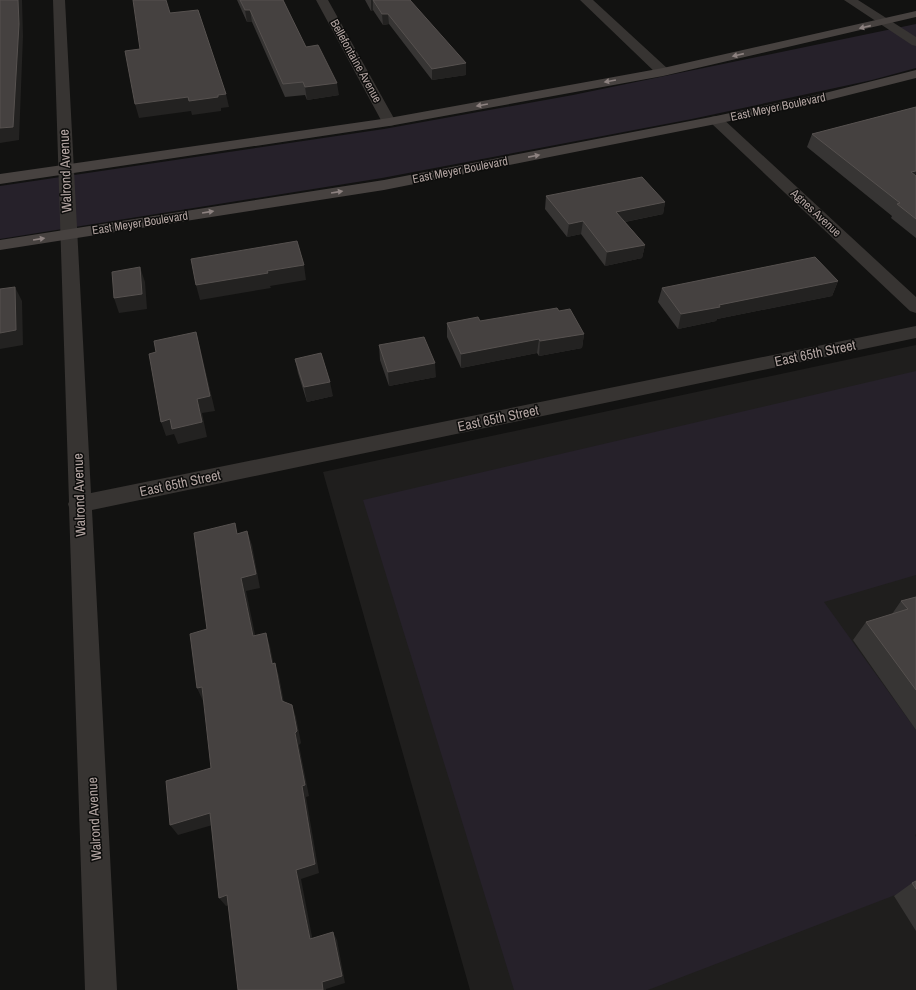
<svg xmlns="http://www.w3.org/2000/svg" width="916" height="990" font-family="'Archivo Narrow',sans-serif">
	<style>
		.built { fill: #1f1e1d }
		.green { fill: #26212a }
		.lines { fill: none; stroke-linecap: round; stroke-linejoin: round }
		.street { fill: #373432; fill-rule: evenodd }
		.secondary { fill: #474240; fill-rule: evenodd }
		.wall { fill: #373534 }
		.shaded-wall { fill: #232221 }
		.building { fill: #454140; stroke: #56514f }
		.oneway { fill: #8d8280 }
		.labels { text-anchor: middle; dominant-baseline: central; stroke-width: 3; stroke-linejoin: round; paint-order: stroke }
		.far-street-label { font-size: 12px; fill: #b3a5a2; stroke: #0d0d0c }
		.street-label { font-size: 14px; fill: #b3a5a2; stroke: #0d0d0c }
	</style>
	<rect width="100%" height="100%" fill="#121211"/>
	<path class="built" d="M916,345v645h-446l-147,-518z"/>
	<path class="green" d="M916,24v44l-44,12 -180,39 -310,59 -382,61v-53l384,-57 189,-34z
		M916,371v204l-92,27 92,128v104l-1,1 1,2v50l-268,103h-134l-151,-490z"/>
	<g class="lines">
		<path class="street" d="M53,0h12l26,493 825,-167v12l-824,172 25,480h-32l-16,-483 -1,-3 1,-2z
			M316,0h12l68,122 -2,3 -5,1 -5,-1 -2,-3z
			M580,0h13l75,69 1,3 -1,3h-10z
			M844,0h14l58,37v9l-4,-1z
			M716,116l5,1 195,180v16l-6,-2 -199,-188 -2,-3 2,-3z"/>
		<path class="secondary" d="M916,11v6l-253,59 -274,50 -389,58v-10l389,-56 274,-50z
			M916,70v8l-91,23 -109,23 -332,66 -384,60v-10l384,-60 332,-64 109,-23z"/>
	</g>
	<path class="wall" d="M237,0h46l23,47 33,48 -32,5 -2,-5 -20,2 -33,-75h-5z
		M365,0h45l56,75 -34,5 -43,-56 -6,1 -10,-15 -2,1z
		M916,107v131l-25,-20 1,-2 -85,-69 5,-13z
		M546,196l119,6 -2,12 -38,8 20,23 -3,13 -37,8 -24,-32 -14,3 -22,-28z
		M838,281l-6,15 -115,23 -1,2 -38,8 -20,-27 4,-14z
		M559,311l25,23 -2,14 -43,8 -2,-3 -76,15 -14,-31v-14l33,-2z
		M379,345l57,32 -47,9 -9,-26z
		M295,359l38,37 -26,6 -9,-29z
		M916,597v133l-63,-90 13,-18 26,-8 9,-13z
		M916,881v50l-22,-35 18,-13z"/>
	<path class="shaded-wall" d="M18,0h4l1,36 -4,104 -19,3v-15z
		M371,0h2v10l-2,1z
		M245,10h5l2,12h-5z
		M382,14h6l1,10 -6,1z
		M466,63v12l-34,5v-11z
		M337,83l2,12 -32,5 -2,-13z
		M226,94l3,13 -8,1v3l-29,4 -1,-4 -52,7 -4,-14 53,-7z
		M916,171v12l-5,-11z
		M665,202l-2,12 -49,10 2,-12z
		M583,221l-2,13 -14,3 2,-13z
		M645,245l-3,13 -37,8 2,-14z
		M304,265l2,15 -36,6 1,2 -71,12 -4,-15 71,-14z
		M140,267l5,15 2,27 -28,4 -5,-15z
		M838,281l-6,15 -115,23 -1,2 -38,8 3,-15 38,-9z
		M15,287l7,14 1,44 -23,4v-16z
		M196,332l4,15 15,64 -13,2 5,24 -29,7 -4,-10 -8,2 -5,-14 36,-23z
		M584,334l-2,14 -43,8 1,-15z
		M539,339l-2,14 -76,15v-14z
		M435,363l1,14 -47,9 -1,-14z
		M330,382l3,14 -26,6 -3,-15z
		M247,531l5,14 8,43 -14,3 12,58 -5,-13 -12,-58z
		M266,633l4,13 6,30 -4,-12z
		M275,663l4,13 7,37 -4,-12z
		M202,687l1,14 -6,-13z
		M292,705l4,12 5,26 -2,2 10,51 -3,1 13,76 -18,6 13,68 -4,-8 -14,-69 6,-84z
		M210,813l6,11 -38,11 -8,-10z
		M227,895l6,9 -7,2 -7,-8z
		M333,932l4,8 8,43 -19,6v1h-3l-1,-8z"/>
	<path class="building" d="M0,0h18l1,24 -6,103 -13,1z
		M133,0h33l4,13 28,-3 28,84 -8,1v2l-29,4 -1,-4 -53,7 -10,-53 15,-2z
		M240,0h43l23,47 12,-2 19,38 -32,4 -2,-5 -20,2 -33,-74h-5z
		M373,0h37l56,63 -34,6 -44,-55h-6z
		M916,107v64l-5,1 5,4v43l-19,-15 3,-1 -88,-69z
		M642,177l23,25 -49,10 29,33 -38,7 -24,-31 -14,3 -23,-28z
		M297,241l7,24 -37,6 1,2 -72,12 -5,-26z
		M815,257l23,24 -119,24 1,2 -39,7 -19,-26z
		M140,267l2,27 -28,4 -2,-26z
		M15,287l1,43 -16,3v-44z
		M557,308l2,3 11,-2 14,25 -44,7 -1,-2 -78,15 -14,-31 31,-6 2,4z
		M196,332l14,64 -13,3 5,23 -30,7 -2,-10 -9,3 -12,-68 7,-2 -2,-11z
		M424,337l11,26 -47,9 -9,-27z
		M321,353l9,29 -26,5 -9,-28z
		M235,523l2,11 10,-3 9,43 -15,4 12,58 13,-3 6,31 3,-1 7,38 10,4 5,26 -2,2 10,52 -3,1 13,78 -19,6 14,69 23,-7 9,44 -20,6 1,8h-85l-11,-95 -8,3 -9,-85 -40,12 -4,-44 45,-13 -9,-81 -5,1 -7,-54 17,-5 -13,-96z
		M916,597v93l-50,-68 42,-13 -7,-8z
		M916,881v8l-4,-6z"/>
	<defs><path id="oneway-solid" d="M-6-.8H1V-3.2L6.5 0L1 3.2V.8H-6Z"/></defs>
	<g class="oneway">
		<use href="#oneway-solid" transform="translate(865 27) rotate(167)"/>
		<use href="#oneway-solid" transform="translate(738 55) rotate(167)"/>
		<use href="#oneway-solid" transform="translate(610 81) rotate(170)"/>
		<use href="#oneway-solid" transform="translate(482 105) rotate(170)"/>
		<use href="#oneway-solid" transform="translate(534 156) rotate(-11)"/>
		<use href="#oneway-solid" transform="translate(337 192) rotate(-9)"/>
		<use href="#oneway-solid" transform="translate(208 212) rotate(-9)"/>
		<use href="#oneway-solid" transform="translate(39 239) rotate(-9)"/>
	</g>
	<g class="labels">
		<g class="far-street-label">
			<text transform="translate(356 61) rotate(61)">Bellefontaine Avenue</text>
			<text transform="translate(778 107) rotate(-12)">East Meyer Boulevard</text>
			<text transform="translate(460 170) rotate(-11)">East Meyer Boulevard</text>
			<text transform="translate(816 213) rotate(43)">Agnes Avenue</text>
			<text transform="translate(140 223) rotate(-9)">East Meyer Boulevard</text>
		</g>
		<g class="street-label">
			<text transform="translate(65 171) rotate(-92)">Walrond Avenue</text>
			<text transform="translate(815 353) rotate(-12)">East 65th Street</text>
			<text transform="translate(498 418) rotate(-12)">East 65th Street</text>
			<text transform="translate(180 483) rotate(-12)">East 65th Street</text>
			<text transform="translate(79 495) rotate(-92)">Walrond Avenue</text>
			<text transform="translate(94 819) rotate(-93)">Walrond Avenue</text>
		</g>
	</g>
</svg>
